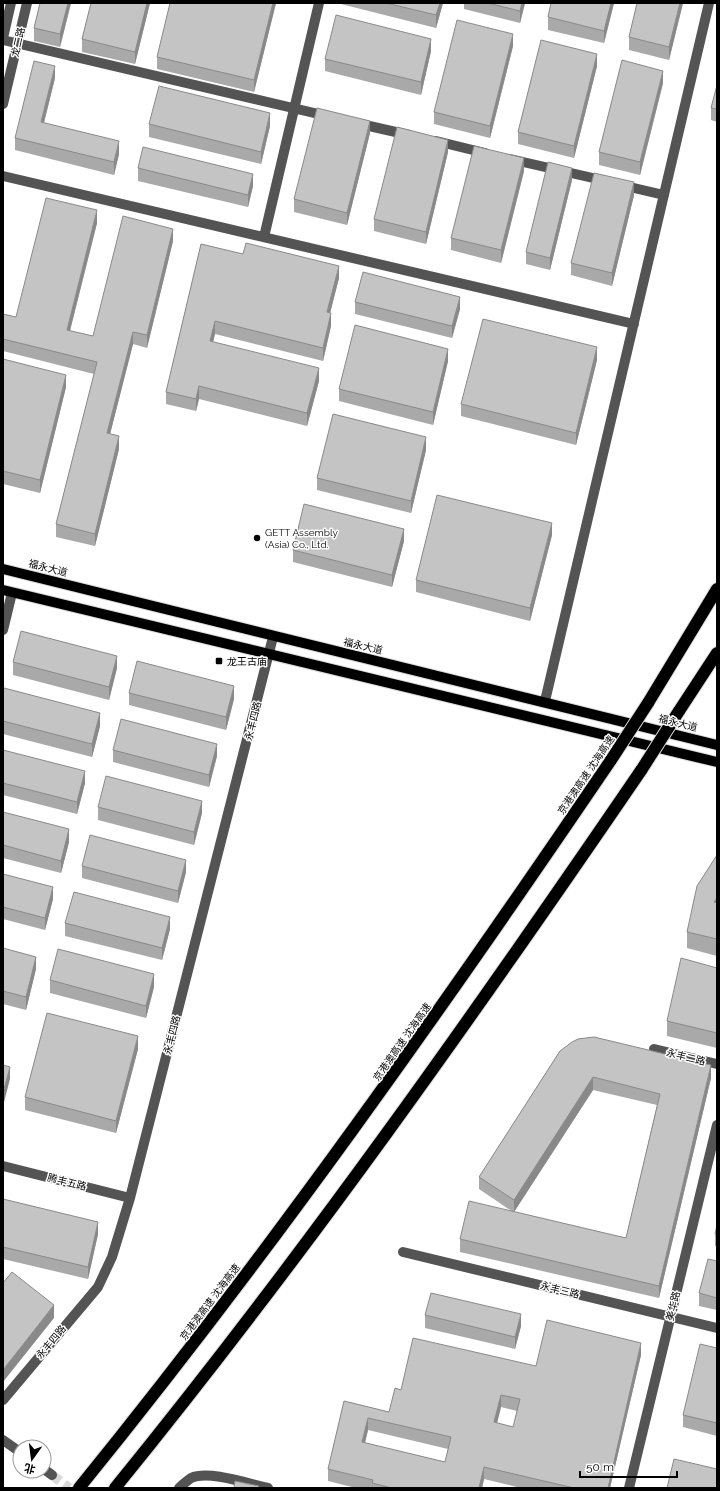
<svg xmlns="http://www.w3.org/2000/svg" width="720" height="1491" font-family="Raleway,'Noto Sans SC',sans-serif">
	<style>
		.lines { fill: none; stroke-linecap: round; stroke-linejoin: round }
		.minor-tunnel { stroke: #d9d9d9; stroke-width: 10; stroke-dasharray: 10 5; stroke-linecap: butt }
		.major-casing { stroke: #dbdbdb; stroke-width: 12 }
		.highway-casing { stroke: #dbdbdb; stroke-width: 14 }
		.minor { stroke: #545454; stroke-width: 10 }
		.major { stroke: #000; stroke-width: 10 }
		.highway { stroke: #000; stroke-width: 12 }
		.highway-bridge-casing { stroke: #dbdbdb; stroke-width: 14; stroke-linecap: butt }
		.highway-bridge { stroke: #000; stroke-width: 12 }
		.wall { fill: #a9a9a9; fill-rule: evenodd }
		.shaded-wall { fill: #898989 }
		.building { fill: #c4c4c4; stroke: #898989; fill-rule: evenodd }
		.poi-dot { fill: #000; stroke: #fff; stroke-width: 1.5 }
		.labels { text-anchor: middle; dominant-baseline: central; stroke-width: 3; stroke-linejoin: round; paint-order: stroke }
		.street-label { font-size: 10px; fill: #000; stroke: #fff }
		.poi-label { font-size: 10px; fill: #000; stroke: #fff; text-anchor: start }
	</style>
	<rect width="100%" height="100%" fill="#fff"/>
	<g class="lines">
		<path class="minor-tunnel" d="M52,1475l17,13"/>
		<g class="major-casing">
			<path id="major" d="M3,569l714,176
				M3,590l714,172"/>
		</g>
		<g class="highway-casing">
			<path id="highway" d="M648,703l69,-114
				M679,711l38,-58
				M79,1488c190,-234 363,-479 532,-728
				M115,1488c188,-231 359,-473 527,-719"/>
		</g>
		<path class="minor" d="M3,38l8,-35
			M3,40l324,76
			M3,104l24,-101
			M356,123l53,12
			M436,141l49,12
			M510,159l96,22
			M3,176l631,148
			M621,185l43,10
			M264,237l55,-234
			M3,630l9,-37
			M545,701l164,-698
			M654,1049l63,15
			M3,1166l127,32
			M403,1252l314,76
			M3,1400l95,-113 14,-30 18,-59 143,-561
			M3,1440l17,12
			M44,1469l8,6
			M179,1488c3,-3 8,-7 12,-10 18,-8 58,6 77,10
			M629,1488l88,-363"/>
		<use href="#major" class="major"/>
		<use href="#highway" class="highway"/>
		<g class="highway-bridge-casing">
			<path id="highway-bridge" d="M611,760l37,-57
				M642,769l37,-58"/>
		</g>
		<use href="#highway-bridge" class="highway-bridge"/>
	</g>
	<path class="wall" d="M40,3h31l-11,44 -26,-6v-13z
		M91,3h59l-15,61 -53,-12v-13z
		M276,3l-22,89 -97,-23v-12z
		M341,3h102l-7,25 -95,-24z
		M464,3h61l-5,20 -56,-14z
		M614,3l-10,40 -56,-13v-13z
		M637,3h46l-14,57 -40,-10v-13z
		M513,46l-23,92 -56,-14v-12z
		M431,51l-10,44 -96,-24v-12z
		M597,66l-23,92 -56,-14v-12z
		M55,78l-11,45 75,31 -5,21 -99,-25v-12z
		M663,83l-23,92 -41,-10v-13z
		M717,85v37l-6,-2v-12z
		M149,124l121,2 -9,38 -112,-27z
		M370,133l-23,92 -53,-13v-13z
		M448,152l-22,92 -52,-13v-12z
		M138,168l115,18 -5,21 -110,-26z
		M524,171l-23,92 -50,-13v-12z
		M572,180l-22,90 -24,-6v-12z
		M634,195l-22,91 -41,-11v-12z
		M97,223l-27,108 23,5 80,-95 -26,107 -14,-4 -23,90 9,15 -24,97 -39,-9v-13l38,-150 -91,-23v-37l13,3z
		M201,244l138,34 -9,35 1,13 -8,35 -108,-27 -2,8 106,39 -12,45 -108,-27 -3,12 -30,-7v-12z
		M355,302l105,7 -8,29 -97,-24z
		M3,359l63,28 -26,106 -37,-9z
		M597,360l-21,85 -115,-29v-12z
		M448,361l-15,64 -94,-24v-12z
		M426,450l-15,63 -94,-23v-12z
		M552,535l-22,86 -114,-29v-12z
		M404,541l-12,46 -99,-25v-12z
		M13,662l104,6 -8,32 -96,-25z
		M3,693l97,33 -8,31 -89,-23z
		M129,693l105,6 -8,31 -97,-25z
		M3,750l82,33 -8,31 -74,-19z
		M113,750l104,6 -8,31 -96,-25z
		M98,807l104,6 -8,32 -96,-25z
		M3,812l66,30 -8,31 -58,-15z
		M717,855v101l-30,-8v-16z
		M82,866l104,6 -8,31 -96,-25z
		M3,874l50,25 -8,31 -42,-11z
		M65,923l105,6 -8,31 -97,-24z
		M3,948l33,21 -10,41 -23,-6z
		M717,968v80l-50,-12v-15z
		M50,980l104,7 -8,31 -96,-25z
		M138,1049l-22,84 -91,-23v-13z
		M560,1051l151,27 -52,220 -199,-46v-13l53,-27 -34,-23v-12zM593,1090l64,15 -31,133 -112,-26z
		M3,1199l95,35 -10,45 -85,-20z
		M717,1225v21h-2v-12z
		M717,1261v49l-18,-4v-13z
		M425,1315l96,11 -6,23 -90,-21z
		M717,1348v88l-34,-9v-12z
		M641,1355l-31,133h-89l-37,-9 -2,9h-126l-28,-7v-12l16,-68 45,11 12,-22 135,-24zM501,1407l16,4 -4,16 -16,-4zM368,1430l80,19 -3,13 -80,-19z"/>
	<path class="shaded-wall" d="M68,3h3l-11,44v-13z
		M147,3h3l-15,61v-12z
		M273,3h3l-22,89v-12z
		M440,3h3l-7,25v-13z
		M522,3h3l-5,20v-12z
		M611,3h3l-10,40v-12z
		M680,3h3l-14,57v-13z
		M513,34v12l-23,92v-12z
		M431,39v12l-10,44v-13z
		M597,54v12l-23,92v-12z
		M55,66v12l-14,56v-12z
		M663,71v12l-23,92v-13z
		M270,113v13l-9,38v-12z
		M370,121v12l-23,92v-12z
		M448,140v12l-22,92v-12z
		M119,141v13l-5,21v-13z
		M524,158v13l-23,92v-13z
		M572,168v12l-22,90v-12z
		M253,174v12l-5,21v-12z
		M634,182v13l-22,91v-13z
		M97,210v13l-30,119v-12z
		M173,229v12l-26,107v-13z
		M339,266v12l-12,47v-13z
		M460,297v12l-8,29v-12z
		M331,313v13l-8,35v-13z
		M215,321v13l-5,20v-13z
		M133,332v12l-26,102v-13z
		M597,347v13l-21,85v-12z
		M448,349v12l-15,64v-13z
		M319,368v13l-12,45v-13z
		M66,375v12l-26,106v-13z
		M199,386v13l-3,12v-12z
		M119,436v13l-24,97v-12z
		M426,437v13l-15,63v-12z
		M552,523v12l-22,86v-13z
		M404,529v12l-12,46v-12z
		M117,656v12l-8,32v-13z
		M234,686v13l-8,31v-13z
		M100,713v13l-8,31v-13z
		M217,744v12l-8,31v-12z
		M85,771v12l-8,31v-12z
		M202,801v12l-8,32v-13z
		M69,829v13l-8,31v-12z
		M186,860v12l-8,31v-12z
		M53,887v12l-8,31v-12z
		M717,898v16l-3,-12z
		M170,917v12l-8,31v-12z
		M36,957v12l-10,41v-13z
		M154,974v13l-8,31v-12z
		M138,1036v13l-22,84v-12z
		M711,1065v13l-52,220v-12z
		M10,1067v12l-7,27v-13z
		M593,1077v13l-79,122v-12z
		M98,1222v12l-10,45v-12z
		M54,1305v13l-51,64v-12z
		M521,1314v12l-6,23v-12z
		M641,1343v12l-31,133h-2z
		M501,1395v12l-7,28v-13z
		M368,1418v12l-6,24v-12z
		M484,1467v12l-2,9h-3z"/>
	<path class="building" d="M40,3h28l-8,31 -26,-6z
		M91,3h56l-12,49 -53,-13z
		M170,3h103l-19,77 -97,-23z
		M386,3h54l-4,12z
		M488,3h34l-2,8z
		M551,3h60l-7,28 -56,-14z
		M637,3h43l-11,44 -40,-10z
		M336,15l95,24 -10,43 -96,-23z
		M457,20l56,14 -23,92 -56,-14z
		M541,40l56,14 -23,92 -56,-14z
		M622,60l41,11 -23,91 -41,-10z
		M34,61l21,5 -14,56 78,19 -5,21 -99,-24z
		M717,85v24l-6,-1z
		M159,86l111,27 -9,39 -112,-28z
		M317,108l53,13 -23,92 -53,-14z
		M397,127l51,13 -22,92 -52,-13z
		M474,146l50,12 -23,92 -50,-12z
		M143,147l110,27 -5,21 -110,-27z
		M548,162l24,6 -22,90 -24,-6z
		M594,173l40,9 -22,91 -41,-10z
		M46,198l51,12 -30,120 26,6 30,-120 50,13 -26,106 -14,-3 -26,101 12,3 -24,98 -39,-10 41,-162 -94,-23v-25l13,3z
		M246,243l93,23 -12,46 4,1 -8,35 -108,-27 -5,20 109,27 -12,45 -108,-27 -3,13 -30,-7 35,-148 42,10z
		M363,272l97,25 -8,29 -97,-24z
		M483,319l114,28 -21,86 -115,-29z
		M355,325l93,24 -15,63 -94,-23z
		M3,359l63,16 -26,105 -37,-9z
		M333,414l93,23 -15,64 -94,-23z
		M437,495l115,28 -22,85 -114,-28z
		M304,504l100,25 -12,46 -99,-25z
		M21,631l96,25 -8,31 -96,-25z
		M137,661l97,25 -8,31 -97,-24z
		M4,688l96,25 -8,31 -89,-23v-28z
		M121,719l96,25 -8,31 -96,-25z
		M3,750l82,21 -8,31 -74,-19z
		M106,776l96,25 -8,31 -96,-25z
		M3,812l66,17 -8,32 -58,-16z
		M90,835l96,25 -8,31 -96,-25z
		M717,855v43l-3,4 3,1v36l-30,-7 10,-46z
		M3,874l50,13 -8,31 -42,-11z
		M74,892l96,25 -8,31 -97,-25z
		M3,948l33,9 -10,40 -23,-6z
		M58,949l96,25 -8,32 -96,-26z
		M681,958l36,10v65l-50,-12z
		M47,1013l91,23 -22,85 -91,-24z
		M594,1037l117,28 -52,221 -199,-47 9,-38 157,37 34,-144 -67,-17 -79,123 -35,-23 81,-126 12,-9 6,-3z
		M3,1065l7,2 -7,26z
		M3,1199l95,23 -10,45 -85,-20z
		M717,1225v9h-2z
		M708,1259l9,2v37l-18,-5z
		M12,1272l42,33 -51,65v-87z
		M431,1293l90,21 -6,23 -90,-22z
		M547,1320l94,23 -33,145h-34l-90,-21 -5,21h-87l-20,-5 1,-3 -45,-11 16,-68 45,11 6,-24 6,2 12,-52 123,28zM501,1395l19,4 -7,28 -19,-5zM368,1418l83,19 -6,25 -83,-20z
		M700,1344l17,4v75l-34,-8z
		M674,1459l43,10v19h-50z
		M235,1481l24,5 -1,2h-24z"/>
	<g class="poi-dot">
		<circle cx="257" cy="538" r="4"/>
		<rect x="215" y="657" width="8" height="8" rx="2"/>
	</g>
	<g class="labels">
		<g class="street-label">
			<text transform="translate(18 42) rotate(-77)">龙二路</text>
			<text transform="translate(48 568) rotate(14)">福永大道</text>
			<text transform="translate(363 646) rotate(13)">福永大道</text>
			<text transform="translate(253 721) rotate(-76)">永丰四路</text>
			<text transform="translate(678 723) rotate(14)">福永大道</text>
			<text transform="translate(586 775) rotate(-56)">京港澳高速 沈海高速</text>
			<text transform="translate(172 1035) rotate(-76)">永丰四路</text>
			<text transform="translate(402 1042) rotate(-55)">京港澳高速 沈海高速</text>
			<text transform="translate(686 1057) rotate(14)">永丰二路</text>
			<text transform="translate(67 1182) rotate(14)">腾丰五路</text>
			<text transform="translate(560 1290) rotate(14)">永丰三路</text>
			<text transform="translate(210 1302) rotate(-53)">京港澳高速 沈海高速</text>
			<text transform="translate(673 1306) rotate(-76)">美华路</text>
			<text transform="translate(51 1342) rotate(-50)">永丰四路</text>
		</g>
		<g class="poi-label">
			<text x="265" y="532">GETT Assembly<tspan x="265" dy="12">(Asia) Co., Ltd.</tspan></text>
			<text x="227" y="661">龙王古庙</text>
		</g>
	</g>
	<rect width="720" height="1491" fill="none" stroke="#000000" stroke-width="8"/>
	<g transform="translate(32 1459) rotate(194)"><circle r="19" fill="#ffffff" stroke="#999999"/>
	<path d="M0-3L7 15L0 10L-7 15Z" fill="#000000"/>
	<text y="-6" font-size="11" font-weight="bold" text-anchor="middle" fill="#000000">北</text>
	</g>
	<path d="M580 1471v6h97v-6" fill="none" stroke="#000000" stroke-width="2"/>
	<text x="586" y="1471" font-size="12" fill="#000000" stroke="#ffffff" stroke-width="3" paint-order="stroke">50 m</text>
</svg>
